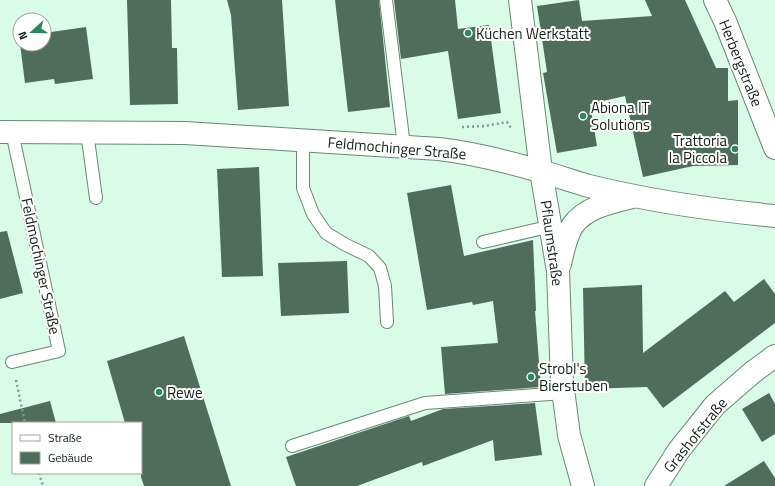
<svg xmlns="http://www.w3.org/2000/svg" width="775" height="486" font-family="'Titillium Web',sans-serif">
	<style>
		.building { fill: #4f6c5c }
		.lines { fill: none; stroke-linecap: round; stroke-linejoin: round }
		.lane-casing { stroke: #6a8877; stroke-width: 14 }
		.street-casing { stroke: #6a8877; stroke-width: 24 }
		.secondary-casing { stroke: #6a8877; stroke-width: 24 }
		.path { stroke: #829a8c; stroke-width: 2.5; stroke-dasharray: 2 3; stroke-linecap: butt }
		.lane { stroke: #fff; stroke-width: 12 }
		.street { stroke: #fff; stroke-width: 22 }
		.secondary { stroke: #fff; stroke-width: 22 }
		.poi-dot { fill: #2b875d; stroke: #fff; stroke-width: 1.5 }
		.labels { text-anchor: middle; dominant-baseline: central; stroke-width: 4; stroke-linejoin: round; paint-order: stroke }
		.poi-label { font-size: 15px; fill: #131f18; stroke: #fff; text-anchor: start }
		.street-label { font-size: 15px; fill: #131f18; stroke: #fff }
	</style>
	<rect width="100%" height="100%" fill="#dafbe8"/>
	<path class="building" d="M127,0h44l1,48h5l1,56 -48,1z
		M227,0h55l7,106 -51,4 -7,-95z
		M335,0h44l11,107 -42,5z
		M394,0h61l3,29 31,-4 12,88 -43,6 -10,-68 -47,8z
		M579,0l3,21 70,-5 -7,-16h40l31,68h12v33l10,-1v65l-45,1 -50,11 -18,-81 -35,8 7,42 -40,7 -14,-80 4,-1 -10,-66z
		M86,27l7,52 -38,5 -1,-5 -29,4 -6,-47h1v8h24v-11z
		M259,167l4,109 -41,1 -5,-108z
		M451,185l13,71 69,-16 3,71h-1l6,76 -96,7 -4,-47 57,-4 -5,-42 -20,4 -1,-3 -45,8 -20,-117z
		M7,231l16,62 -23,6v-67z
		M347,261l2,52 -68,3 -3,-53z
		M764,279l11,15v29l-112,85 -16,-21 -62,2 -2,-101 59,-3 1,68 82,-62 9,11z
		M184,336l47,150h-87l-3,-9v-54h-16l-18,-62z
		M769,393l6,11v30l-13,8 -20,-33z
		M50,401l6,22h-56v-9z
		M535,403l7,52 -47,6 -2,-21 -70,26 -1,-4 -65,24h-61l-10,-29 123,-41 2,5 32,-12z
		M764,461l11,17v8h-51z"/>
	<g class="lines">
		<g class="lane-casing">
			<path id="lane" d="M386,0l18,146
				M87,132l9,66
				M303,140v48l10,26 13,19 20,12 23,11 11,12 5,18 2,36
				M483,242l69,-16
				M12,362l47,-11 -47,-219
				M292,446l133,-43 139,-10"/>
		</g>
		<g class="street-casing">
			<path id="street" d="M520,0l21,171
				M715,0l10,21 50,127
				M656,486l23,-36 36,-45 38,-33 22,-16"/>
		</g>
		<g class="secondary-casing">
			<path id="secondary" d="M0,132l185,1 254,16c35,4 70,13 104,23 15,4 31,10 46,14 61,15 123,24 186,30
				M541,171l17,100 4,111 7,53 14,51
				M560,264c3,-13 6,-29 13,-39 13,-18 39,-23 59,-28"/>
		</g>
		<path class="path" d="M462,127l23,-1 22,-4 4,6
			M16,380l9,43
			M39,473l4,13"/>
		<use href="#lane" class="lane"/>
		<use href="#street" class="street"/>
		<use href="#secondary" class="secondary"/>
	</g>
	<g class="poi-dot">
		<circle cx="468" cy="33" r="4"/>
		<circle cx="583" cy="116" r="4"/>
		<circle cx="735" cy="149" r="4"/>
		<circle cx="531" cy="377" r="4"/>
		<circle cx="159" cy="392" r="4"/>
	</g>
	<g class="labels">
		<g class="poi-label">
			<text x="476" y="33">Küchen Werkstatt</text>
			<text x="591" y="107">Abiona IT<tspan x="591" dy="17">Solutions</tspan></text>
			<text x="727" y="140" text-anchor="end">Trattoria<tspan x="727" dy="17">la Piccola</tspan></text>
			<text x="539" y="368">Strobl's<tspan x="539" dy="17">Bierstuben</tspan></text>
			<text x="167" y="392">Rewe</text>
		</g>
		<g class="street-label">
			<text transform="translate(741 63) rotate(68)">Herbergstraße</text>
			<text transform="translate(397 148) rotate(5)">Feldmochinger Straße</text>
			<text transform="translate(552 243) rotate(82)">Pflaumstraße</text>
			<text transform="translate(41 266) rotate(78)">Feldmochinger Straße</text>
			<text transform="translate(695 435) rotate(-51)">Grashofstraße</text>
		</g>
	</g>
	<rect x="12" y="422" width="130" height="52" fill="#ffffff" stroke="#a1a5a3"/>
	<rect x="20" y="435" width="20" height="6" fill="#ffffff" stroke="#a1a5a3"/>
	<text x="48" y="442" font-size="12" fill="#131f18">Straße</text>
	<rect x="20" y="452" width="20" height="12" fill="#4f6c5c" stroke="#a1a5a3"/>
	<text x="48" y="462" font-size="12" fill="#131f18">Gebäude</text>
	<g transform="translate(32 32) rotate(249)"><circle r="19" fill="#ffffff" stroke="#a1a5a3"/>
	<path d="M0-3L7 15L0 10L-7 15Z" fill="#2b875d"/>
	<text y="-6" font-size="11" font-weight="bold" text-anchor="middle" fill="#131f18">N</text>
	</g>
</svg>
